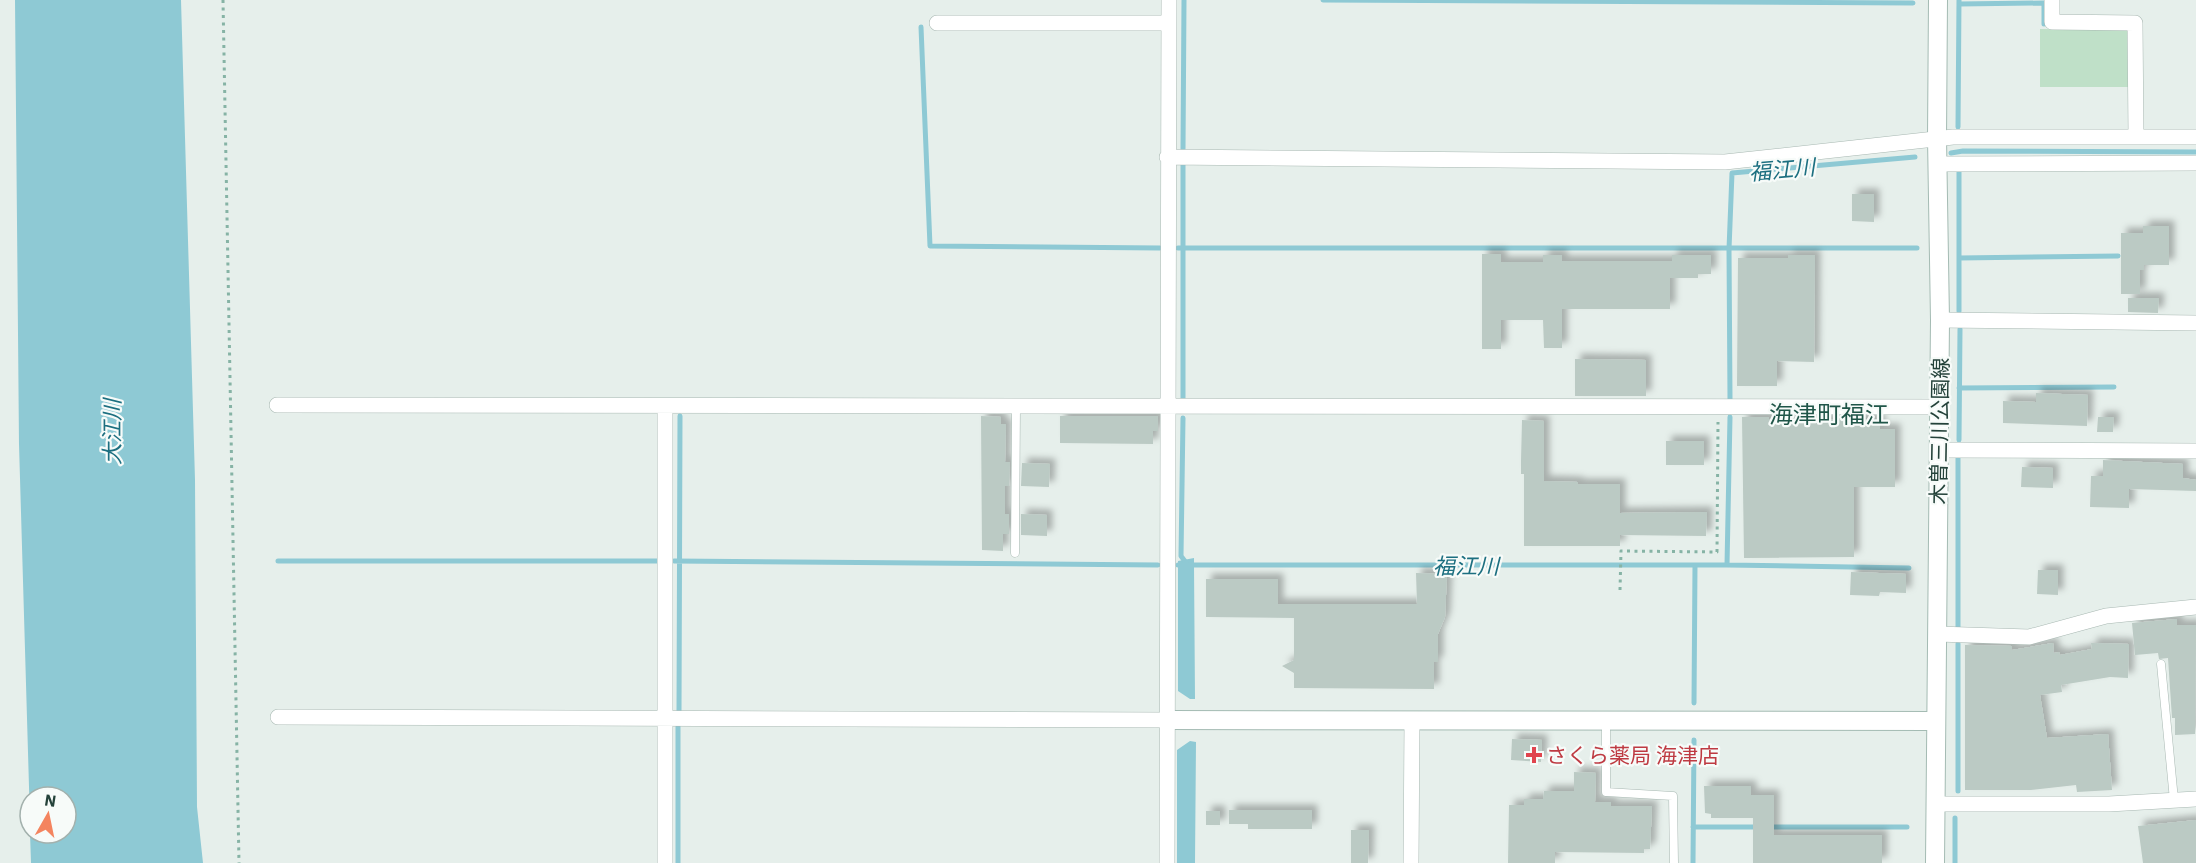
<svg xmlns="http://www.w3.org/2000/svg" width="2196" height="863" font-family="'IBM Plex Sans','Noto Sans JP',sans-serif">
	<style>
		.green { fill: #bfe0c8 }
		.water { fill: #8ec9d4 }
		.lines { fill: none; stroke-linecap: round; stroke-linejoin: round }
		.stream { stroke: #8ec9d4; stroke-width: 5 }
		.building { fill: #bbcac4; filter: url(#shadow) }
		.lane-casing { stroke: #a8b8b2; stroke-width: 9 }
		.street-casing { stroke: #a8b8b2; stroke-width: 16 }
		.secondary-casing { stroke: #a4bbb3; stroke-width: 20 }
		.path { stroke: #86b3a5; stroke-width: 3; stroke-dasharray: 3 4.5; stroke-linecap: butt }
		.lane { stroke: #fff; stroke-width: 8 }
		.street { stroke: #fff; stroke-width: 15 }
		.secondary { stroke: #fff; stroke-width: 18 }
		.health-dot { fill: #e0444e; stroke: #f7fbf9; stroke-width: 2 }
		.labels { text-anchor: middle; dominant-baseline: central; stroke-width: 4.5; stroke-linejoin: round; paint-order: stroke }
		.street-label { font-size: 21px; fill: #24423a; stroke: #f7fbf9 }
		.health-label { font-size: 21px; fill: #be3a42; stroke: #f7fbf9; text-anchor: start }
		.water-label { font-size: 22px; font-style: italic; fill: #1c6f80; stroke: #f7fbf9 }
		.quarter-label { font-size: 24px; fill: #1f5548; stroke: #f7fbf9 }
	</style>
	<defs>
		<filter id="shadow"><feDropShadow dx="5.5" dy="-5.5" stdDeviation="3" flood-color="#0004"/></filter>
	</defs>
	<rect width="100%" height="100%" fill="#e6efeb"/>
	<path class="green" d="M2040,29l90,1v57h-90z"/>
	<path class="water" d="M15,0h166l14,480 2,327 6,56h-172l-1,-30h36v-36h-36v24l-11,-377z
		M1194,558v7l1,134h-5l-12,-8v-130z
		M1190,741l6,1 -1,121h-18v-113z"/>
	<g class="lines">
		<path class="stream" d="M1323,0l590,3
			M1959,4l85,-1v21
			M921,27l9,219 230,2
			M1958,127l1,-127
			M1183,149l1,-149
			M1951,153l12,-2 233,1
			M1959,171v140
			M1178,248h739
			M1959,258l159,-2
			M1959,388l155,-1
			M1183,398v-233
			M1730,399l-1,-150 3,-76 183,-16
			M1183,418l-2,138 6,8
			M1959,440l1,-111
			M278,561h380
			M674,561l484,4
			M1178,565h549l3,-148
			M1727,565l182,3
			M1958,629v-171
			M1694,703l1,-138
			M679,711l1,-295
			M1958,791v-147
			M1955,818v45
			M1693,827h66
			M1768,827h139
			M678,863v-136
			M1693,863l1,-123"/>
	</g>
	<path class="building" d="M1852,194h22v28l-22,-1z
		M2143,226h26v39h-25v5h-4v24h-19v-61h22z
		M1482,254h19v8h42v-7h19v6h110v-6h39v19h-13v4h-28v31h-108v39h-18l-1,-28h-42v29h-19z
		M1788,255h27l-1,107 -37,-1v25h-40l1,-128h50z
		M2128,298h31l-1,15 -30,-1z
		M1575,359l71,1v36h-71z
		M2036,393l52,2 -1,31 -84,-3v-22l33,1z
		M981,416l20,1v7h5l-1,38h5l-1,24h-4v28h4v20h-6v17l-21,-1z
		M1060,416h98v15h-5v13l-93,-1z
		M1742,417h27v2h111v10h15v58h-41v70l-110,1z
		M2098,417h16l-1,15h-16z
		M1522,420l22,1v60l34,1v2h42v29l87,-1 -1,24 -86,-1v11h-96v-72h-3v-13z
		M1666,441h38v24h-38z
		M2103,460l80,4v14l13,2v11l-67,-2v19l-39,-1 1,-31h12z
		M1022,463l28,1 -1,23 -28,-1z
		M2022,467l31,1v20l-32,-1z
		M1021,514l26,1v21l-26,-1z
		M2038,570h20v25l-21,-1z
		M1851,572l55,2v19l-26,-1 -1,4 -29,-1z
		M1416,573l31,1 -2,43 -7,17v28h-4v27l-140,-1v-15l-12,-7 12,-6v-42l-88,-1v-38h72v25h139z
		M2177,619v6h19l-1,109 -20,1v-17h-3l-4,-60 -9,1 -1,-6 -23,2 -3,-32z
		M2053,643l1,10 5,-1 1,3 32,-6 -1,-6 38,1 -1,34 -18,-1 -49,8 1,7 -22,3 7,43 61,-4 4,56 -35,2 -1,-7 -45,5h-66v-145l47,1v4z
		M1512,739l30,1 -1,22 -30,-2z
		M1574,772l22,1 -1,29h16v4h41l-2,43h-6v4l-89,-1v11h-47l1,-58h15v-6h19l1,-8h30z
		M1704,786h47v9h23v40h108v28h-129v-45h-42v-4l-6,-1z
		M1229,810h83v19h-64v-5h-19z
		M1206,811h14v14h-14z
		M2196,820v43h-53l-5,-37z
		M1351,830h18l-1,33h-17z"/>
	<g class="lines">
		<g class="lane-casing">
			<path id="lane" d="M1015,553l1,-148
				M2161,664l13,136
				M1606,721v71l67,4 1,67"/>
		</g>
		<g class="street-casing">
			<path id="street" d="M2052,0v22l83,1 1,114
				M937,23h232
				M1167,157l558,5 228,-25h243
				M1938,164l258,-1
				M1940,320l256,3
				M277,405l1662,2
				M1938,450l258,1
				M1937,634l92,3 77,-21 90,-9
				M278,717l889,3
				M1935,804h174l87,-5
				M665,863v-457
				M1167,863l2,-863
				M1411,863l1,-142"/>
		</g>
		<g class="secondary-casing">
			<path id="secondary" d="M1167,720l769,1
				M1935,863l5,-543 -3,-182 1,-138"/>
		</g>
		<path class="path" d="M223,0l16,863
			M1620,590l1,-39 96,1 1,-130"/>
		<use href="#lane" class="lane"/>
		<use href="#street" class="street"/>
		<use href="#secondary" class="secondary"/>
	</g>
	<path class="health-dot" d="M1531 746h6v6h6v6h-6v6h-6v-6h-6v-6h6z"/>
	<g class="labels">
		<g class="street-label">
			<text transform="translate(1939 431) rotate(-89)">木曽三川公園線</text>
		</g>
		<g class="health-label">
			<text x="1546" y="755">さくら薬局 海津店</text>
		</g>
		<g class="water-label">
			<text transform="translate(1782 169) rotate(-5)">福江川</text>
			<text transform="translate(111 432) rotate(-90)">大江川</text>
			<text x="1466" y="565">福江川</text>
		</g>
		<g class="quarter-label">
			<text x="1829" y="414">海津町福江</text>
		</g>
	</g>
	<g transform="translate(48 815) rotate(9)"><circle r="28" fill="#f7fbf9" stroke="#a3b1ad" stroke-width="1.5"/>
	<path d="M0-4.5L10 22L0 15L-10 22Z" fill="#f4845f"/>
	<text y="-9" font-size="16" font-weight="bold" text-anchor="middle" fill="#24423a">N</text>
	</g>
</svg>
